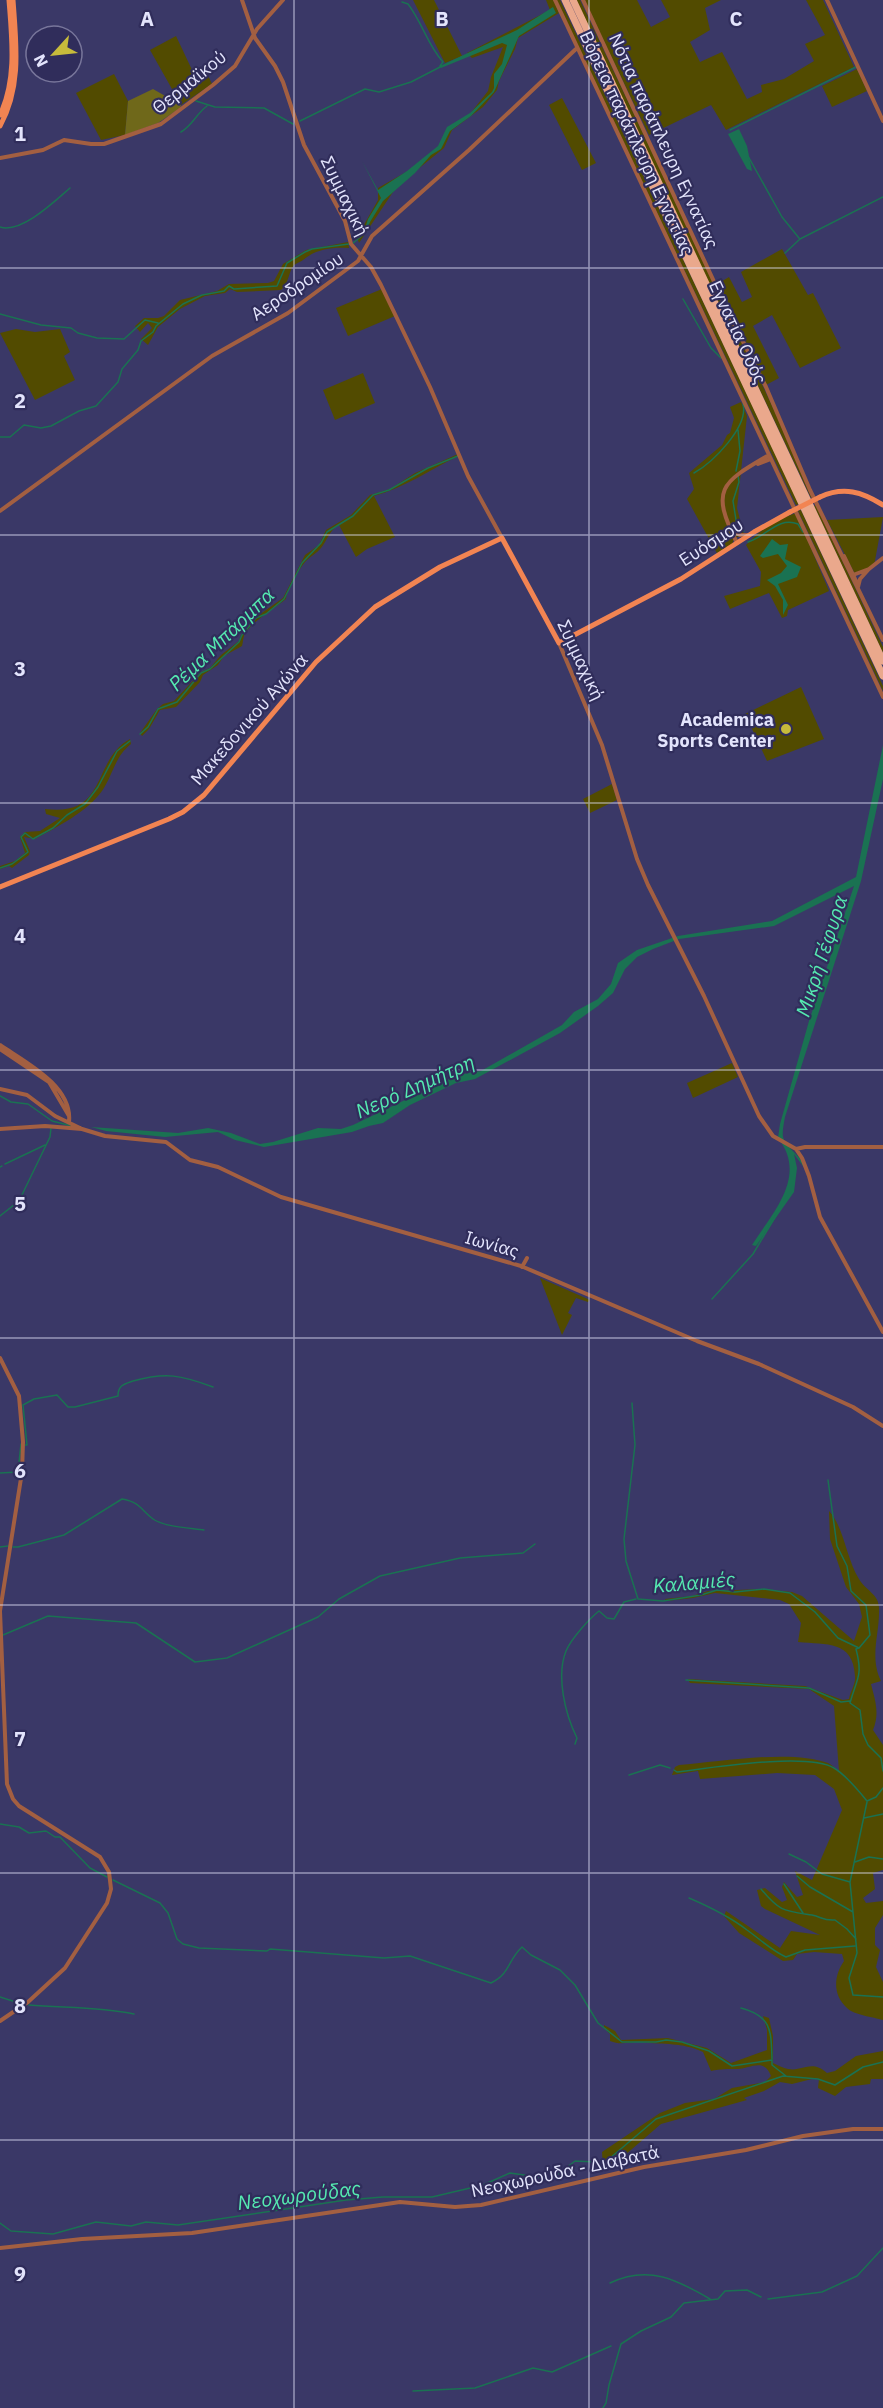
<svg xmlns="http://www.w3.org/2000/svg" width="883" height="2408" font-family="'IBM Plex Sans',sans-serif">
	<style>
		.green { fill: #524b00 }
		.forest { fill: #6f681a }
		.water { fill: #1a7252 }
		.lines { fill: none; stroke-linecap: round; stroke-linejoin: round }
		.stream { stroke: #1a7252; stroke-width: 1.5 }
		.minor { stroke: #a35f41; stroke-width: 4 }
		.major { stroke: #f28452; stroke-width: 5 }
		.highway { stroke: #eaa88c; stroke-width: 7 }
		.major-bridge { stroke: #f28452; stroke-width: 5 }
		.grid { fill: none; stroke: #e3e4fc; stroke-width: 1.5; stroke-opacity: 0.55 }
		.poi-dot { fill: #c7bb3b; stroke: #302d5b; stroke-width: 2 }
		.labels { text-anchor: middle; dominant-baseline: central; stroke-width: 4.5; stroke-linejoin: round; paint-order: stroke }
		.street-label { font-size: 18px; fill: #e3e4fc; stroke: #302d5b }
		.poi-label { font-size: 18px; font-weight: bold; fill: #e3e4fc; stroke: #302d5b; text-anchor: end }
		.water-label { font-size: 20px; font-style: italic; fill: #55eab1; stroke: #302d5b }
		.grid-label { font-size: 20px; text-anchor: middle; font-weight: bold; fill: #e3e4fc; stroke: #302d5b; stroke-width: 4.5; stroke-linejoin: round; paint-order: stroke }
	</style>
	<rect width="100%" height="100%" fill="#3a3867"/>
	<path class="green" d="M413,0h21l28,56 -17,7z
		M546,0h8l5,13 -41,25 -3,11 -16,32 -2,9 -14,17 -31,23 -8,18 -47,38 -38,57 -2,-6 21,-37v-12l30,-17 31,-25 11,-20 19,-11 19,-24 3,-14 12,-30 -31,11 -5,-5 83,-43z
		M556,0h4l239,504 -3,1z
		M575,0h5l18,38 195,412 20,47 -2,1z
		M584,0h53l14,27 19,-10 -9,-17h60l-16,8 5,22 -20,12 10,20 22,-10 25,47 15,-7 -1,-7 23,-6 30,-18 -9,-17 20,-9 -19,-35h17l31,67 -128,63 -15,-25 -62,30z
		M176,36l18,38 11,-5 7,15 -31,21 -31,-55z
		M857,69l10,22 -35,16 -10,-21z
		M114,74l14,27 -3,34 -24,5 -25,-47z
		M562,98l34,65 -14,7 -33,-65z
		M348,242l1,6c-17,-1 -33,1 -46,12 -4,3 -8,3 -11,8 -4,8 -4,16 -11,22l-44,2 -7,-3 -5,4 -20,3 -25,13 -22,18 -10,18 -7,-6 11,-11 -4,-5 -8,9 -5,-6 9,-8h14l6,-2 16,-16 37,-9 12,-7 39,-1 6,-2 9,-17 23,-14z
		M782,249l26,46 5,-2 28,55 -41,20 -28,-53 -19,11 26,52 -13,7 -47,-102 10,-6 13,25 10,-5 -11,-25z
		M382,289l13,27 -47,20 -12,-28z
		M16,329l19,3 25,-3 10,23 -6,4 11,24 -40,20 -35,-67z
		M363,373l12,30 -40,17 -12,-30z
		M741,402l6,14 -10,92 7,27 -10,3 -2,7 -14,10 -31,-56 7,-10 -5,-16 33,-28 5,-10 3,-2 4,-15 -4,-11z
		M458,454l1,2c-28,13 -55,32 -85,40l21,41 -28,12 -11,8 -17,-32c-10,6 -11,14 -18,23 -4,5 -10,8 -15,13 -7,8 -19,27 -20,38 -11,9 -38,25 -42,37 -1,3 -1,6 -2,10l-18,10 -6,9 -15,10 -3,7 -24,25 -16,3 -11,19 -7,7 -2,-3 17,-24 6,-5 11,-3 27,-29 9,-4 11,-13 18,-14 2,-6 15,-18 27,-19 22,-43 14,-10 7,-15 25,-15 19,-20 20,-6 25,-16z
		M816,505l67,142v6l-69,-147z
		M801,510l82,176v5l-85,-180z
		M796,513l33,78 -41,19 -1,6 -5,2 -13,-25 -39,16 -6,-13 36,-10 1,-14 -15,-27c15,-16 30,-25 50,-32z
		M883,517l-9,49 -19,8 -28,-54z
		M801,687l23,52 -57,22 -22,-47z
		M130,739l1,5c-16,12 -18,31 -29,47 -15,21 -45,36 -67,48l-11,-2 6,14 -1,4 -17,13 -3,-2 -9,3v-3l15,-5 10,-8 -5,-16 5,-5 15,-1 20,-13 -14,-4 -1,-5c64,8 46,-49 85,-70z
		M612,784l5,16 -27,13 -7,-14z
		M732,1063l6,14 -45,21 -6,-15z
		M540,1278l50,22 -2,2 -12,-4 -8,15 4,2 -10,20z
		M829,1511c15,16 17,47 30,68 6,11 20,15 20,29 1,26 -10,48 2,73l-10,3c4,16 9,29 2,46l10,15v125l-10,3 2,16 -12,9 3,5 17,-2v14l-8,13v17l5,5 -4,17 7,15v38c-10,-3 -29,-5 -36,-12 -15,-13 -13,-33 -3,-47l-2,-7 -28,-2 -17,2 -4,6 -10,1 -25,-16 -19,-12 -15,-17 2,-5 54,37 11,-17 29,4 -55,-26 -4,-3 -4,-16 8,-2 17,14 5,-2 -5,-13 2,-5 13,15 6,-2 -8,-24 17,9 30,-70 -8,-21 -19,-14 -38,-2 -77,6 -2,-8 -26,4 3,-8 4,-2c40,-3 112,-16 149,-2 4,2 8,6 11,8l-5,-65 -25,-17 -119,-6 -2,-4 117,7 38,14 6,-1c1,-7 7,-15 6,-23 -2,-36 -28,-31 -57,-34l3,-19 -12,-19 -9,-4 -65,-7 -22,5 -27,3 -1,-2 27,-3 16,-5 55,-2 29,3 10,4 52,45 8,-24 -3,-13 -13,-17 -16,-48z
		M763,2016l6,2 4,18v27c5,2 10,5 15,6 15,3 23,-10 39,4l8,-2 21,-15 27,-5v28h-12l-1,5 -24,3 -11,9 -17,-8 1,-9 -3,-1 -24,6 -12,-2 -16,9 -20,7 3,2 -86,24 -44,38 -14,4 -1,-14 58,-39 25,-10 29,-4 18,-11 33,-6 6,-6c-7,-19 -21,-7 -34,-7 -10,0 -16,0 -26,2l-8,-19c-22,-10 -38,-7 -60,-10 -12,-1 -21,4 -33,-1v-7l-6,-6v-3l11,6 6,9 47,-2 39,10 24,15 36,-13v-20z"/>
	<path class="forest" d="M153,89l28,16 -1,3 -22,15 -33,12 3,-34z"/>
	<path class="water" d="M553,7l3,6 -37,23 -25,56 -23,24 -21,15 -9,18 -10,6 -16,18 -32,28 -13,21 -5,12 -12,10v-2l10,-7 5,-16 13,-21 -19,-37 16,29 29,-19 31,-25 9,-19 23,-14 22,-21 2,-4v-14l8,-10 5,-19 -5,-2 -61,25 -1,-2 77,-36z
		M739,129l8,17 5,25 -5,-2 -19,-35z
		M772,539l8,6 8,-1 -3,15 16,8 -4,10 -19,7 10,21 -5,10v-15l-8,-14 -8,-6 14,-7 6,-7 -9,-12 -15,4 -3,-2z
		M883,745v34l-22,102 -76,236c-1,6 -3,14 -2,20 2,9 16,18 21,27l-1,2 -9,-12 3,14 -3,24 -38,54 -4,-1c21,-33 56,-69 26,-107l2,-14 29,-103 45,-135 -80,40 -95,13 -26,10 -16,8 -12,12 -12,24 -15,13 -38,27 -85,46 -19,4 -46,22 -27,18 -14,3 -17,6 -88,15 -29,-7 -17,-8 -53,5 -59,-6 -15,-4 87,6 30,-5 23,5 29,11 13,-2 45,-14 23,1 12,-4 104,-50 24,-4 81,-46 12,-13 24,-13 13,-15 7,-21 19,-13 41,-14 94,-15 84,-44z"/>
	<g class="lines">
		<path class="stream" d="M402,2l6,2c14,18 20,42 35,58l-3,4
			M196,101l19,6 49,1 29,16
			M300,121l65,-32 14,3 32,-10 31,-16
			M730,130l128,-64
			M181,132c12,-7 15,-18 26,-26
			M748,156l34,61 17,21
			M0,227c21,7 55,-26 70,-39
			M785,253l15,-14 83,-42
			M683,299l28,49 10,10
			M0,314l41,11 30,3 7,5 19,5 27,1 21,-19 13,3
			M0,437h10l14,-12 17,3 10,-2 28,-15 17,-5 22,-24 4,-13 16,-19 3,-9 12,-9 3,-6 27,-22 19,-9 22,-4 5,-5 5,3 43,-3 10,-23 18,-11 7,-3 37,-5
			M736,471l4,-20 -2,-21
			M694,473c18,-10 55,-46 49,-69
			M738,475l1,7 -6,19 4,25 7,5
			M748,542c18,-5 30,-26 50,-18l5,8
			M140,734l8,-7 10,-18 19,-7 24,-29 9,-4 29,-27 3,-7 14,-17 10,-4 18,-15 18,-36 19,-20 6,-11 26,-16 20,-21 16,-5 39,-22 30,-12
			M0,868l12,-4 16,-12 -7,-15 4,-4 8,6 20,-11 14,-13 18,-11 13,-17 19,-36 13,-10
			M0,1096l11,6 17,2 24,17 20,5
			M5,1164l40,-19
			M0,1167l2,-1
			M0,1216l19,-15 31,-64 1,-9
			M712,1299l41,-45 24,-40
			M632,1403l3,42 -11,94 2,22 12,38 25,2 38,-6 16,-5 18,2 29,-3 26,4 25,19 23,26 21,10
			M25,1445h2l-4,-40 11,-6 23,-4 11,12h7l43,-11c0,-11 6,-12 15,-15 33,-9 48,-6 80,6
			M0,1473l18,-1 3,-28
			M828,1480l9,66 10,20 4,25 15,14 4,30 -11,13 -3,1c7,27 1,29 -6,54l10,7 3,24 5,11 13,13 2,13
			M0,1547l8,-1
			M13,1547h5l46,-12 58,-36c18,3 19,11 31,20 11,8 38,9 51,11
			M3,1635l45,-19 88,7 59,39 32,-4 91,-41 21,-18 41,-23 80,-18 63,-5 12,-9
			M686,1680l123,8 32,14 9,-1
			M575,1744l2,-6c-12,-24 -21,-62 -11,-87 5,-12 23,-32 33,-40l8,7 7,1 10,-17 12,-3
			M674,1770l3,2c33,-4 130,-20 157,-4 12,7 24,22 33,33l9,-4 7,-9
			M629,1775l31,-10 10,3
			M867,1802l-17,80 7,71 -8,25 4,17 30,2
			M864,1818l19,-4
			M0,1824l19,3 10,6 17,-2 9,6h5l30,31 17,9
			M789,1854l17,8 16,12 28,8
			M855,1862l14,-5 14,2
			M797,1876l13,11 43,25
			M113,1880l47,23 8,10 9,26 6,5 16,4 68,3 3,-2 114,9 26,-2 81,27c20,-10 16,-22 31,-36l9,8 29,15 15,15 23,38 24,19h34l10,-2 16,2 27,9 23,15 40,-6v5l14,11
			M784,1884l19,29
			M761,1889c19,23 23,22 51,26 10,2 11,6 23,5l12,9 9,10
			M689,1898c21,9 40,18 58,32 14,10 24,20 39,27l19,-7 50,-4
			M0,1997l22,7
			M29,2005c35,3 70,2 105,9
			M741,2008c31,8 30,23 31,51
			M609,2159l47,-40 127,-43 35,3 17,6 28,-18 20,-5
			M0,2223l11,8 42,3 43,-12 35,4 15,-4 32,3 168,-25 37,-3h49l51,-12 27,-12 42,6 23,-18 21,1
			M610,2283c38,-18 66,-4 100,16
			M768,2299l54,-7 35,-16 26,-28
			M413,2391l62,-3 58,-20 19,4 59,-26
			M603,2408l3,-5 3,-18 12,-41 20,-13 30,-14 13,-14 34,-4 7,-8 22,-1 14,7"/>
		<path class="minor" d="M242,0l13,38 20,28 8,16 21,63 41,76 6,23 20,23 10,18 49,102 38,89 34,62
			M555,0l328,697
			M583,0l147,316 36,71 44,103 73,150
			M827,0l56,121
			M0,158l43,-8 21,-10 27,4h13l57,-20 52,-39 22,-19 22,-37 26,-29
			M758,464l13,-5
			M0,511l212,-155 76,-43 70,-52 14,-25 97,-86 108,-102
			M732,530l8,5h7
			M737,543c-27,-54 -16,-60 32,-88
			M844,556l12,25
			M853,575l16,-6 14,-11
			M858,587l2,-8 8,-9
			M559,643l43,102 35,114 11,26 56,111 55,120 14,20 23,13 6,9 7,18 11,41 63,115
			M0,1045c25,17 73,41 69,77
			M0,1049l49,33 20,34
			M0,1089l27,6 28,21 27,13 23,7 61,6 24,18 28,7 63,30 240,69 176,75 62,23 94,43 30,19
			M0,1129l45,-3 37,3
			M796,1149l9,-2h78
			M522,1267l5,-9
			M0,1358l19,38 4,46 -1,30 -22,139 7,173 6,15 6,7 81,51 9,15 2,17 -4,14 -42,65 -37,34 -28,19
			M0,2248l82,-9 110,-6 208,-31 55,5 26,-2 163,-38 102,-17 57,-14 50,-7h30"/>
		<path class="major" d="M0,115c17,-36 12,-76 9,-115
			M0,126c22,-40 16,-83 13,-126
			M820,497c24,-11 42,-5 63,8
			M0,887l169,-68 14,-7 21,-17 112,-133 59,-55 65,-40 62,-29 57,105 122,-64 73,-47 36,-20"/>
		<path class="highway" d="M565,0l318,676
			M573,0l310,661"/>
		<path class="major-bridge" d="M790,512l30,-15"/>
	</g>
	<path class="grid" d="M294,0v2408M589,0v2408M0,268h883M0,535h883M0,803h883M0,1070h883M0,1338h883M0,1605h883M0,1873h883M0,2140h883"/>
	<circle class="poi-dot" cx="786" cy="729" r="6"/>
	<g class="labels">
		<g class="street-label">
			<text transform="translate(189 82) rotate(-39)">Θερμαϊκού</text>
			<text transform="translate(664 141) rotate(65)">Νότια παράπλευρη Εγνατίας</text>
			<text transform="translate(637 143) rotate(65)">Βόρεια παράπλευρη Εγνατίας</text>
			<text transform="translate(345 196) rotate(64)">Συμμαχική</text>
			<text transform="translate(297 286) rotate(-34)">Αεροδρομίου</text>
			<text transform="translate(738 332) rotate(65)">Εγνατία Οδός</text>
			<text transform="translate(711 542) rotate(-33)">Ευόσμου</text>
			<text transform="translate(581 660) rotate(65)">Συμμαχική</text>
			<text transform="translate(249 719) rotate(-49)">Μακεδονικού Αγώνα</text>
			<text transform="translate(492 1244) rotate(16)">Ιωνίας</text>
			<text transform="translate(565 2171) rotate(-12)">Νεοχωρούδα - Διαβατά</text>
		</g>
		<g class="poi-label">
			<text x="774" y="719">Academica<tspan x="774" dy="21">Sports Center</tspan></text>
		</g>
		<g class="water-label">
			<text transform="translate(221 639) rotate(-44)">Ρέμα Μπάρμπα</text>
			<text transform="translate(821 956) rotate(-72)">Μικρή Γέφυρα</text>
			<text transform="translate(415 1086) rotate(-24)">Νερό Δημήτρη</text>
			<text transform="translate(694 1582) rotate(-5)">Καλαμιές</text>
			<text transform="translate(299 2195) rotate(-7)">Νεοχωρούδας</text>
		</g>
	</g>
	<g class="grid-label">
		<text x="147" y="26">A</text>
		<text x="442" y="26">B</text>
		<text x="736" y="26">C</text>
		<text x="20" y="141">1</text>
		<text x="20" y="408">2</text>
		<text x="20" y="676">3</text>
		<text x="20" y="943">4</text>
		<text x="20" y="1211">5</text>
		<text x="20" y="1478">6</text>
		<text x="20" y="1746">7</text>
		<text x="20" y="2013">8</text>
		<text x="20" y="2281">9</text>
	</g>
	<g transform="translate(54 54) rotate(243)"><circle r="28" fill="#302d5b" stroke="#78769b" stroke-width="1.5"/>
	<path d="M0-4.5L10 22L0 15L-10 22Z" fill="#c7bb3b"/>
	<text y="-9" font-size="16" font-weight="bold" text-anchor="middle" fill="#e3e4fc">N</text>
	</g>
</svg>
